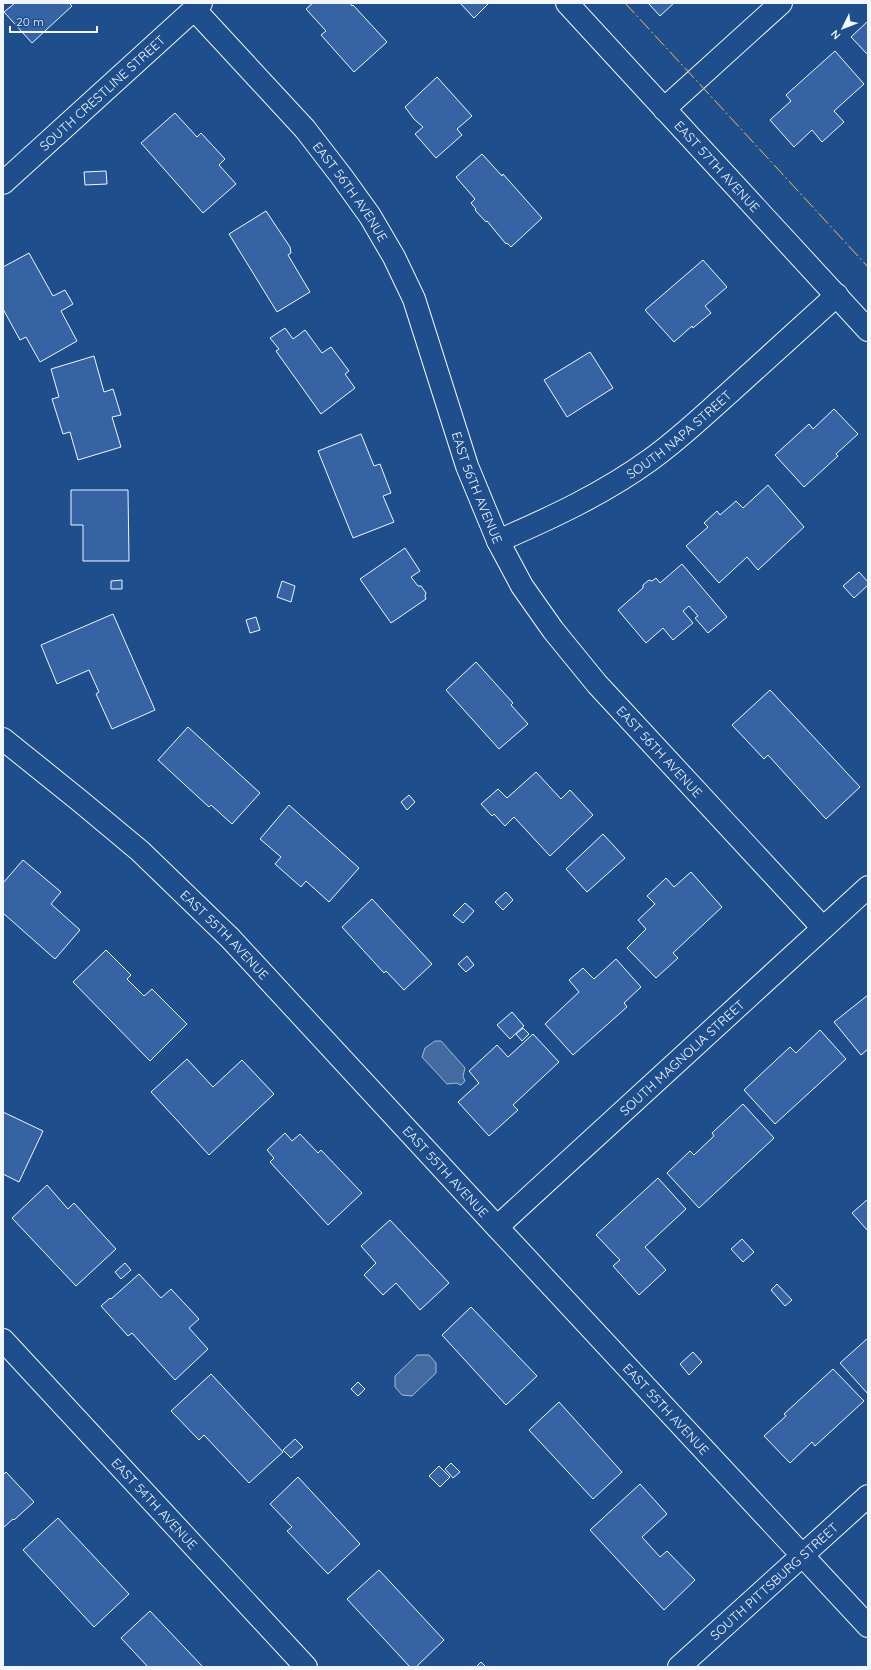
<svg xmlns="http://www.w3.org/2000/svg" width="871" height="1670" font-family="Quicksand,sans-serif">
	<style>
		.water { fill: #446ba0; stroke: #a8bbd7 }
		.building { fill: #3563a3; stroke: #f2f6ff }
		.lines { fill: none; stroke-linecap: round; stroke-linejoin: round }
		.minor-casing { stroke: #f2f6ff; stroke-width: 24 }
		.major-casing { stroke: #f2f6ff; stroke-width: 24 }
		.minor { stroke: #1f4e8c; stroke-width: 22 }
		.major { stroke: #1f4e8c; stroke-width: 22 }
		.power { stroke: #ffb74d; stroke-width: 1; stroke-dasharray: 14 3 2 3; stroke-linecap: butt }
		.labels { text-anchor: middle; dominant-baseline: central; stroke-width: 3; stroke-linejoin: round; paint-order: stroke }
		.street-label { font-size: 13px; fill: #f2f6ff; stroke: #1f4e8c }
	</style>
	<rect width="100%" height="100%" fill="#1f4e8c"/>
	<path class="water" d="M435,1041h6l24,27 -2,8 2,5 -4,4 -5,-2 -9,1 -25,-27 3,-9z
		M417,1355h12l7,8v10l-24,23 -10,-1 -7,-8v-11z"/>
	<path class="building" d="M15,3h54l3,3 -40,37 -28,-31z
		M313,3h37l2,3 1,-1 34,37 -33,30 -33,-37 5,-4 -20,-22z
		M460,3h29l-15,15z
		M648,3h26l-14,13z
		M868,21v34l-17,-18z
		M835,51l29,33 -30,27 10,11 -22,20 -10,-12 -18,17 -24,-27 21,-19 -5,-6z
		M437,77l35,39 -15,13 5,6 -26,23 -21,-24 8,-7 -9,-8 -9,-12z
		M175,113l22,24 4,-4 24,26 -6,6 17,19 -33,29 -62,-70z
		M482,154l20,22 1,-2 39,44 -31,29 -4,-4 -1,1 -19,-23 -1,1 -11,-12 1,-1 -5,-6 4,-4 -19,-22z
		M106,171l1,13 -22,1 -1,-13z
		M266,211l24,36 1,6 -3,2 22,37 -33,20 -48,-78z
		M29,253l24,43 12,-6 8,14 -12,7 16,30 -37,21 -14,-25 -6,3 -17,-31v-42z
		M703,260l24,27 -22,19 6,7 -18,15 -1,-2 -18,16 -29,-32z
		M285,328l8,11 12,-9 17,23 9,-6 18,24 -4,3 10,14 -34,26 -45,-63 3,-2 -9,-11z
		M590,352l23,36 -46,29 -23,-37z
		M94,356l10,36 9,-3 8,26 -9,2 9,30 -43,13 -8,-28 -7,2 -11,-35 7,-2 -8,-28z
		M834,409l24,25 -22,20 2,2 -34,31 -29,-32 34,-31 4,5z
		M361,434l13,32 6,-2 11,29 -8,3 11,26 -41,16 -35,-87z
		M768,485l36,42 -46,43 -11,-13 -28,26 -33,-37 22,-19 -4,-4 13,-12 3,4 16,-14 7,7z
		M71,490h57l1,71h-46v-36h-12z
		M405,548l15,23 -9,6 7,9h3l5,7 -1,3 1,3 -35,24 -31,-44z
		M682,564l45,53 -19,16 -13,-15 3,-2 -9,-10 -6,5 10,12 -20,17 -10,-12 -17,15 -28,-33 25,-22v-3l6,-5 3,1 4,-3 4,5z
		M859,572l9,10v3l-14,13 -11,-12z
		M122,580v9h-11v-8z
		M282,581l13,5 -4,16 -14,-5z
		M113,614l42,96 -43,19 -16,-35 3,-2 -10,-22 -32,14 -16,-39z
		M256,617l4,13 -10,3 -4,-13z
		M476,662l37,41 -2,2 17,19 -29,25 -53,-59z
		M770,690l90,97 -34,32 -58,-64 -4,4 -32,-34z
		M188,727l72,66 -28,31 -21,-19 -2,2 -51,-47z
		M536,772l25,27 9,-9 23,25 -43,41 -36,-39 -9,9 -11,-12 -2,2 -11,-12 17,-15 9,9z
		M409,795l6,7 -8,8 -6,-8z
		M289,805l70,63 -30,34 -23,-21 -5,6 -26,-23 6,-7 -21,-18z
		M603,834l22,24 -38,34 -21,-23z
		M23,860l38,32 -10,12 29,26 -25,29 -52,-46v-30z
		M691,872l31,35 -49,46 5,5 -22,20 -29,-30 19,-19 -8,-9 17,-16 -8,-8 19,-18 8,9z
		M506,892l7,8 -10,10 -8,-8z
		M372,899l60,65 -28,26 -18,-19 -2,2 -42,-46z
		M465,903l9,8 -11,12 -10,-8z
		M106,950l25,25 -4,4 17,17 8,-7 35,35 -37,37 -77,-79z
		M467,956l7,9 -8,7 -8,-8z
		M616,959l25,28 -17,16 3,4 -54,48 -28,-31 34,-32 -10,-12 14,-12 11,11z
		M868,995v54l-7,6 -27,-33z
		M512,1012l12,14 -14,13 -13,-14z
		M523,1028l6,6 -7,7 -6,-7z
		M820,1030l26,29 -71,65 -31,-34 46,-43 6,6z
		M533,1034l26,28 -46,43 5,5 -29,26 -31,-34 21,-19 -10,-12 28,-26 11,12z
		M187,1059l26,28 29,-27 32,34 -65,61 -58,-63z
		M743,1104l31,34 -75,70 -32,-35 23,-22 4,4 20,-19 -2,-3z
		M3,1112l40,19 -24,51 -16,-8z
		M285,1133l7,8 8,-7 18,19 3,-3 41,43 -34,32 -58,-63 4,-4 -7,-8z
		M658,1178l28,31 -41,38 21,23 -27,25 -26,-29 7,-6 -24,-25z
		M47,1185l21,24 6,-6 42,46 -40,37 -64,-68z
		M868,1199v32l-16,-18z
		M390,1220l59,63 -29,27 -24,-27 -13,12 -19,-20 12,-12 -15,-17z
		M742,1239l12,13 -11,10 -12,-13z
		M125,1263l6,7 -10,9 -6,-7z
		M139,1274l22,24 10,-9 28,30 -10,9 19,21 -33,31 -43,-47 -4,3 -27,-30 9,-8 1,1z
		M777,1284l15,16 -7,6 -14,-16z
		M471,1307l66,69 -31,29 -64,-70z
		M868,1338v56l-28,-31z
		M693,1352l9,10 -13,13 -9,-11z
		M833,1369l31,32 -49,45 -3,-4 -22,21 -26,-27 22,-20 -2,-2z
		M211,1374l72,78 -34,31 -45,-48 -5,5 -28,-29z
		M358,1382l7,7 -7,7 -7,-7z
		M559,1402l63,70 -29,27 -64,-69z
		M295,1439l8,8 -12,11 -8,-8z
		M451,1463l9,9 -7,6 -8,-9z
		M439,1466l11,11 -10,10 -11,-11z
		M6,1472l28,30 -20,18 -1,-1 -10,9v-53z
		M298,1477l62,67 -32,30 -41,-43 5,-4 -22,-23z
		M640,1484l27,30 -25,23 18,20 7,-6 28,29 -31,30 -74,-80z
		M58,1518l71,76 -35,33 -71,-77z
		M379,1570l65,70 -28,27h-6l-63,-68z
		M150,1611l53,56h-55l-27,-29z
		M481,1662l5,5h-10z"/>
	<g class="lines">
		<g class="minor-casing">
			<g id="minor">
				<path id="s1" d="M194,9l111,120 37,48 28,39 24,41 20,42 53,167 31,75 24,45 31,44 44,54 226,244"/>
				<path d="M664,109l117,-106"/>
				<path id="s2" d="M3,183l198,-180"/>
				<path id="s3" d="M498,541c53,-23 105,-47 152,-81 28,-20 53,-44 79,-67 36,-33 72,-65 108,-98"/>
				<path id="s4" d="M3,739l77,62 60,50 90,87 267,289 371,399"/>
				<path id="s5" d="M497,1227l371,-340"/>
				<path id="s6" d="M3,1340l303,327"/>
				<path id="s7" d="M679,1667l189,-171"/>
			</g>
		</g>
		<g class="major-casing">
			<g id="major">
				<path id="s8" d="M567,3l301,327"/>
			</g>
		</g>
		<use href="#minor" class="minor"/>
		<use href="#major" class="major"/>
		<path class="power" d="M625,3l243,264"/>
	</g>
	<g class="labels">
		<g class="street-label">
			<text stroke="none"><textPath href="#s2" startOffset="134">SOUTH CRESTLINE STREET</textPath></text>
			<text stroke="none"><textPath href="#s8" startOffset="222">EAST 57TH AVENUE</textPath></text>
			<text stroke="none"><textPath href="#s1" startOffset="241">EAST 56TH AVENUE</textPath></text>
			<text stroke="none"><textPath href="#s3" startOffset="211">SOUTH NAPA STREET</textPath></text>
			<text stroke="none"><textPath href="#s1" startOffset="565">EAST 56TH AVENUE</textPath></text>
			<text stroke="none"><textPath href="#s1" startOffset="889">EAST 56TH AVENUE</textPath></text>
			<text stroke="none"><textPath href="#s4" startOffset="296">EAST 55TH AVENUE</textPath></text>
			<text stroke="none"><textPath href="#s5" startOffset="251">SOUTH MAGNOLIA STREET</textPath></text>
			<text stroke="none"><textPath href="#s4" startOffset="620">EAST 55TH AVENUE</textPath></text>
			<text stroke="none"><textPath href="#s4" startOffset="944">EAST 55TH AVENUE</textPath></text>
			<text stroke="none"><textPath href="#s6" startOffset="223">EAST 54TH AVENUE</textPath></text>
			<text stroke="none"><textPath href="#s7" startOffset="128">SOUTH PITTSBURG STREET</textPath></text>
		</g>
	</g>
	<rect width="871" height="1670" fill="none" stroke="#f2f6ff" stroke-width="8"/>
	<g transform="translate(843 28) rotate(227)" stroke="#1f4e8c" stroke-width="3" paint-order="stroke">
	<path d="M0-3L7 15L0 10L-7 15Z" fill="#f2f6ff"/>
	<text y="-6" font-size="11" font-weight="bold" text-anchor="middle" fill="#f2f6ff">N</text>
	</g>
	<path d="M10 26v6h87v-6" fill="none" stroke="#f2f6ff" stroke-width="2"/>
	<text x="16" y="26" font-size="12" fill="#f2f6ff" stroke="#1f4e8c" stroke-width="3" paint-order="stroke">20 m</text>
</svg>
